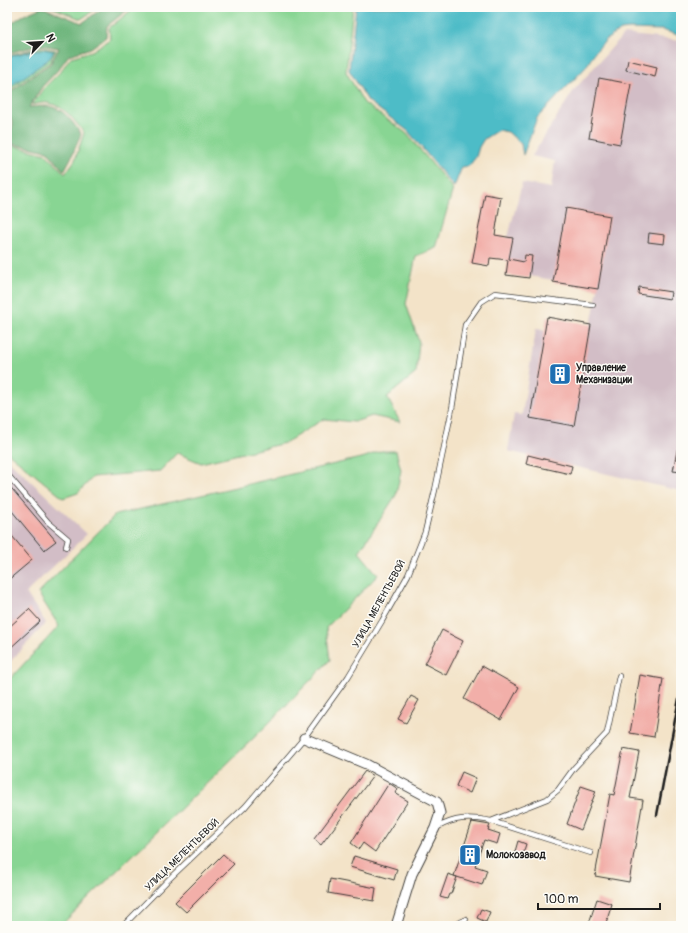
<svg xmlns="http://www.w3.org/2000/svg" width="688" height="933" font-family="Pangolin,sans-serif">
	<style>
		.industrial { fill: #d2bdc6 }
		.green { fill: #88d593; stroke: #527858 }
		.forest { fill: #6eb67d; stroke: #45694c }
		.water { fill: #4ebcc7; stroke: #356c72 }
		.building { fill: #f2afa9 }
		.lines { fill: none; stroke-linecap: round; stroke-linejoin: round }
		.service-casing { stroke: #3c3a36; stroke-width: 6 }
		.minor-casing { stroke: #3c3a36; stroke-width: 11 }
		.service { stroke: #fff; stroke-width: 4.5 }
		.minor { stroke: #fff; stroke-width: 9 }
		.rail { stroke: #1c1c1c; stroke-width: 2.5 }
		.labels { text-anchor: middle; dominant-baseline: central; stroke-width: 3; stroke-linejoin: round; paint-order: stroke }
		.poi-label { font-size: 10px; font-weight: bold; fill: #1c1c1c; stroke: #fdfcf7; text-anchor: start }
		.street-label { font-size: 10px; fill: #1c1c1c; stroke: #fdfcf7 }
	</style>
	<rect width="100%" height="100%" fill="#fdfcf7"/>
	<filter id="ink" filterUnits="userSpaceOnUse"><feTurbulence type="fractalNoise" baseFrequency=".025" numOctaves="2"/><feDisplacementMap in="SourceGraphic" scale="8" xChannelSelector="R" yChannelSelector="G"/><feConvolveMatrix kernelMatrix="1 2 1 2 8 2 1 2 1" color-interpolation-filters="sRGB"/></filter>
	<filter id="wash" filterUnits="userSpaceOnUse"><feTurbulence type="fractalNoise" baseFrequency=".012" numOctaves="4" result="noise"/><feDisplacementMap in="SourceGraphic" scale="16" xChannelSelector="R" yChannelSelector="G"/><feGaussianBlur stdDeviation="0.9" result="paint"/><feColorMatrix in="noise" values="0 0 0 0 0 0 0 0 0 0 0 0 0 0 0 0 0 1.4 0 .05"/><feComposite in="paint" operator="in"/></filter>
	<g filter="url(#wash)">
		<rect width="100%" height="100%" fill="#f3e3c8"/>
		<path class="industrial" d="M624,34l57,7v450l-173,-40 6,-37 8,1 14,-86 9,1 2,-13 44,8 7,-36 -44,-7 -1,-2 -24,-4v2l-23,-3 2,-14 -7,-2 3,-22h4l14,-54 29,5 4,-27 -23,-5 42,-66z
			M7,459l80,75 -61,59 20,30 -39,42z"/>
		<path class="green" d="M51,7h48l-18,12z
			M135,7h218l-7,65 18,31 42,30 47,56 -17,59 -20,8 -10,48 13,38 -3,31 -29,24 13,25 -28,-6 -18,6 -30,-3 -39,24 -84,20 -24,-10 -17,18 -67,6 -15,16 -15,5 -56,-46v-308l39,10 19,20 10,-14 9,-27c-9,-12 -19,-27 -36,-30 -4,-1 -11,1 -16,2l12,-17 16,-16 11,-15 21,-6 18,-12 -1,-11z
			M41,47l15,3 -6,12 -43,30v-3l41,-29 5,-9c-15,-3 -33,0 -46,9v-2l6,-4z
			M381,451h15l5,19 -5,25 -37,57 19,23 -52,53 4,32 -63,65 -207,201h-53v-244l52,-56 -21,-33 77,-78 250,-58z"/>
		<path class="forest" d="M42,7l40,16 22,-16h27l-24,19 -1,11 -15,11 -22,7 -11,15 -16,17 -13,20c5,0 10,-1 16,-1 18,0 27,15 36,28l-10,24 -7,13 -17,-20 -39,-8 5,-19 -6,-16v-14l44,-31 8,-15 -18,-3 -29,7 -5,3v-29l15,-10z"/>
		<path class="water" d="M356,7h325v29l-19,-6 -33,-1 -8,1 -14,9 -12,13 -9,15 -49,51 -14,37 -2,-11 -13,-12 -10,-2 -14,9 -5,8 -3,10 -7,9 -7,1 -8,20 -46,-56 -40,-30 -19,-31z
			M42,49l12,2 -6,9 -41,29v-29l7,-5z"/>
		<g id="blocks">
			<path class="building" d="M628,60l29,7 -2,10 -29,-7z
				M599,78l32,6 -11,60 -31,-6z
				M485,194l16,3 -6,38 18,3 -4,21 15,3 1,-7 7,1 -3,22 -23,-3 2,-15 -18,-2 -1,8 -17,-3z
				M566,208l44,8 -12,73 -45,-7z
				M649,233l16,2 -1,9 -16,-2z
				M639,287l32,5 -1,7 -32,-5z
				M547,317l44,8 -17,101 -44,-8z
				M678,446h3v26l-8,-1z
				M528,455l44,11 -2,8 -44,-10z
				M7,483l49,58 -12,9 -37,-45z
				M7,530l25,30 -25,21z
				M29,609l11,12 -33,30v-22z
				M442,630l21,11 -17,34 -21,-11z
				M482,666l37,21 -18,33 -37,-21z
				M640,675l23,4 -9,58 -24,-4z
				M411,696l8,4 -13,23 -8,-4z
				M623,749l16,3 -9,46 13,2 -14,82 -34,-6 15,-82 4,1z
				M365,771l8,5 -52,69 -7,-6z
				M462,772l14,6 -6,15 -14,-7z
				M389,783l9,6 -3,4 13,8 -33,51 -12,-9 -4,6 -8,-6z
				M581,786l15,5 -15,39 -14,-6z
				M472,822l18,3 -2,5 12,4 -3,10 -13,-4 -9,26 12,4 -5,15 -28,-9z
				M518,841l8,3 -4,13 -8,-2z
				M223,854l11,10 -48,48 -11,-10z
				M354,856l43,13 -3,11 -44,-13z
				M448,874l9,3 -6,17h-2l-2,5 -7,-2z
				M330,879l46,9 -2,13 -46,-8z
				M597,899l15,5 -7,22h-17z
				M481,909l9,3 -4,10 -9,-4z"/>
		</g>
	</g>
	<g filter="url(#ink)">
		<use href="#blocks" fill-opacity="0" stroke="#3c3a36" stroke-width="1"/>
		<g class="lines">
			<g class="service-casing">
				<path id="service" d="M7,474l41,48 20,17 -2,8
					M491,821l56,-22 11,-9 16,-22 33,-35 12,-57
					M436,828c20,-11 33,-11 55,-7l100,32
					M123,926l46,-47 76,-72 59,-69 44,-61 34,-56 26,-46 17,-43 10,-42 17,-81 13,-84 16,-23 14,-9 98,12
					M454,926l12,-7"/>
			</g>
			<g class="minor-casing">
				<path id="minor" d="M304,738l62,26 71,38 3,11 -5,15 -23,46 -16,52"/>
			</g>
			<use href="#service" class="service"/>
			<use href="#minor" class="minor"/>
			<path class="rail" d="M657,815l24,-127"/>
		</g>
	</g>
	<defs>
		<g id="building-square" transform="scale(1.15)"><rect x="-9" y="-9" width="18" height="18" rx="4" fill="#1f6fb2" stroke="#fdfcf7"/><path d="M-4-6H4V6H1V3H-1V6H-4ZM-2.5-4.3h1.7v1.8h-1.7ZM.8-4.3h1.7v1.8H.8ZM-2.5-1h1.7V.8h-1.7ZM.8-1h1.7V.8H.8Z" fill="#fff"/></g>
	</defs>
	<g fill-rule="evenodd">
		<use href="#building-square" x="560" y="374"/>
		<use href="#building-square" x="470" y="855"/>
	</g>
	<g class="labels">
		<g class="poi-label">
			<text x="576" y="368">Управление<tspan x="576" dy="12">Механизации</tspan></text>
			<text x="486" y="855">Молокозавод</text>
		</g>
		<g class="street-label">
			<text transform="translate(379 604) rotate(-61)">УЛИЦА МЕЛЕНТЬЕВОЙ</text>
			<text transform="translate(182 855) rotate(-44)">УЛИЦА МЕЛЕНТЬЕВОЙ</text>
		</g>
	</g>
	<rect width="688" height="933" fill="none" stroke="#fdfcf7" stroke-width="24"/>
	<g transform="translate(42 42) rotate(65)" stroke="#fdfcf7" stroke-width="3" paint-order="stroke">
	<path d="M0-3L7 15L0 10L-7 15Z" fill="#1c1c1c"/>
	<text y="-6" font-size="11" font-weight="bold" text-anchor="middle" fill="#1c1c1c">N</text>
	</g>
	<path d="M538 903v6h122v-6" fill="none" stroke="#1c1c1c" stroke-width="2"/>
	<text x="544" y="903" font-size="12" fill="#1c1c1c" stroke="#fdfcf7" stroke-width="3" paint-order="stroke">100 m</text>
</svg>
